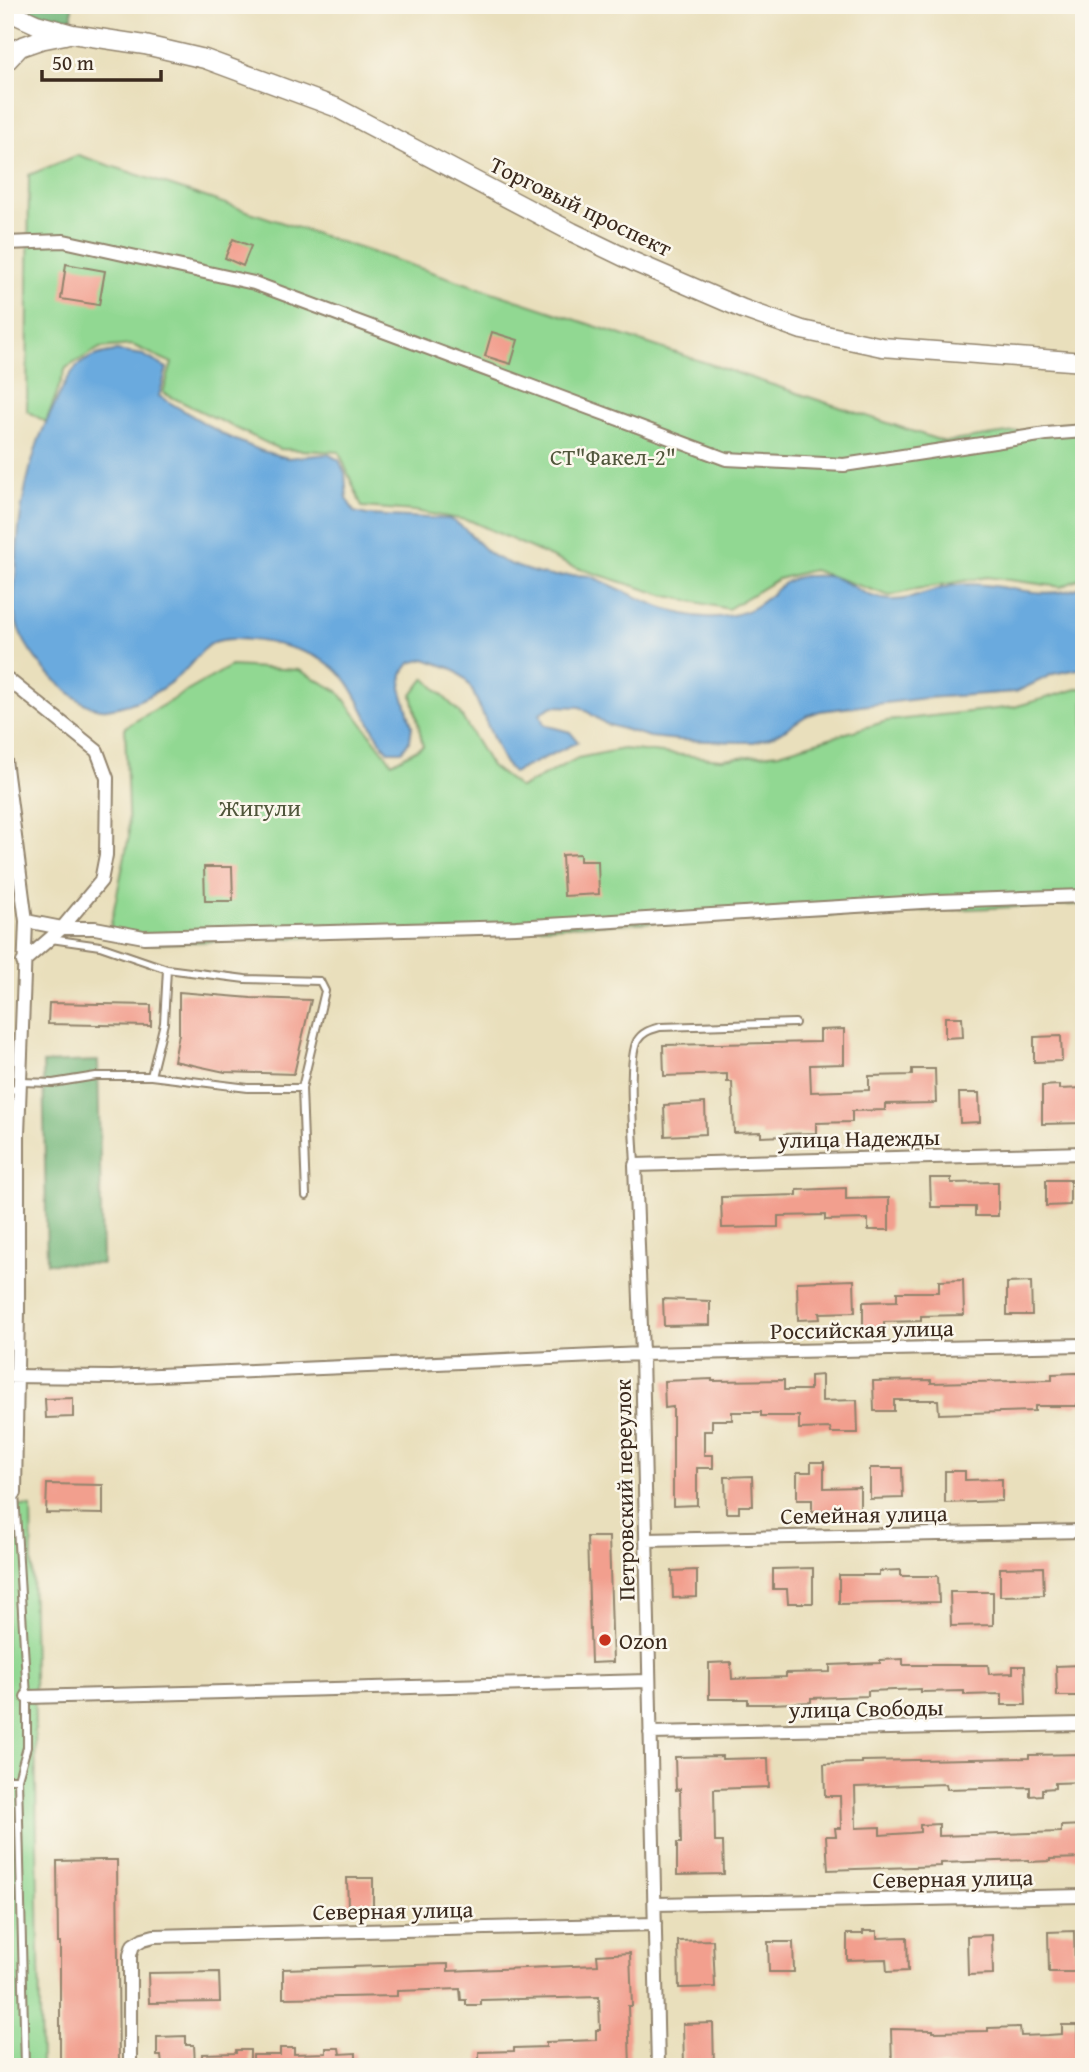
<svg xmlns="http://www.w3.org/2000/svg" width="1089" height="2072" font-family="'Gentium Book Plus',serif">
	<style>
		.green { fill: #91d892; stroke: #668158; stroke-width: 2 }
		.forest { fill: #74b87c; stroke: #58714d; stroke-width: 2 }
		.water { fill: #6baade; stroke: #536a7e; stroke-width: 2 }
		.building { fill: #f29f8e }
		.lines { fill: none; stroke-linecap: round; stroke-linejoin: round }
		.lane-casing { stroke: #92846d; stroke-width: 10 }
		.street-casing { stroke: #92846d; stroke-width: 16 }
		.secondary-casing { stroke: #92846d; stroke-width: 21 }
		.lane { stroke: #fff; stroke-width: 6 }
		.street { stroke: #fff; stroke-width: 12 }
		.secondary { stroke: #fff; stroke-width: 18 }
		.poi-dot { fill: #c8321e; stroke: #fbf7ec; stroke-width: 2.5 }
		.labels { text-anchor: middle; dominant-baseline: central; stroke-width: 5; stroke-linejoin: round; paint-order: stroke }
		.street-label { font-size: 23px; fill: #3b2a1e; stroke: #fbf7ec }
		.park-label { font-size: 23px; fill: #50563b; stroke: #fbf7ec }
		.poi-label { font-size: 23px; fill: #3b2a1e; stroke: #fbf7ec; text-anchor: start }
	</style>
	<rect width="100%" height="100%" fill="#fbf7ec"/>
	<filter id="ink" filterUnits="userSpaceOnUse"><feTurbulence type="fractalNoise" baseFrequency=".0143" numOctaves="2"/><feDisplacementMap in="SourceGraphic" scale="14" xChannelSelector="R" yChannelSelector="G"/><feConvolveMatrix kernelMatrix="1 2 1 2 8 2 1 2 1" color-interpolation-filters="sRGB"/></filter>
	<filter id="wash" filterUnits="userSpaceOnUse"><feTurbulence type="fractalNoise" baseFrequency=".00686" numOctaves="4" result="noise"/><feDisplacementMap in="SourceGraphic" scale="28" xChannelSelector="R" yChannelSelector="G"/><feGaussianBlur stdDeviation="1.57" result="paint"/><feColorMatrix in="noise" values="0 0 0 0 0 0 0 0 0 0 0 0 0 0 0 0 0 1.4 0 .05"/><feComposite in="paint" operator="in"/></filter>
	<g filter="url(#wash)">
		<rect width="100%" height="100%" fill="#e9dfbc"/>
		<path class="green" d="M78,155l867,287 139,-20v155l-23,10 -74,-10 -70,12 -27,7 -77,-26 -35,9 -50,30 -65,-14 -92,-29 -100,-45 -57,-10 -52,-4 -23,-55 -60,-3 -116,-56 9,-30 -40,-18 -32,3 -34,20 -20,54 -19,-11 2,-236z
			M231,666l68,4 39,21 54,72 31,-17 -11,-51 13,-17 34,34 32,54 29,22 58,-30 45,-9 98,10 58,-6 108,-32 127,-14 70,-20v217l-939,40 -36,-11 20,-97 -4,-109z
			M5,1505l26,2 10,560h-36z"/>
		<path class="forest" d="M18,5h54v13l-54,-7z
			M98,1061l4,203 -55,-1 -4,-200z"/>
		<path class="water" d="M116,351l27,4 24,13 -8,28 67,40 36,15 26,7 40,-4 11,6 6,13 2,26 7,13 13,3 82,4c21,9 25,23 41,35 11,8 48,21 62,22 13,0 25,-2 38,0 35,14 77,40 115,41 16,1 38,-2 51,-11 19,-11 23,-27 49,-30 8,0 19,-1 27,1 21,6 33,22 59,23 23,1 44,-13 67,-15 45,-5 80,19 126,1v82l-31,6 -37,18 -90,6 -106,13 -14,5 -25,16 -13,6 -14,4h-15l-60,-2 -29,-3 -44,-13 -26,-17 -27,-1 -13,7 4,12 26,7 8,10 -65,31 -10,-12 -30,-69 -8,-13 -12,-10 -28,-10 -15,4 -8,11 -1,14 11,38 -2,14 -8,11h-14c-34,-42 -28,-82 -87,-100 -21,-7 -68,-18 -89,-8 -10,6 -18,18 -26,26 -21,21 -49,36 -79,40 -17,2 -33,-12 -45,-23 -18,-15 -36,-37 -44,-59 -7,-19 -3,-38 -2,-57 1,-42 8,-85 21,-125 5,-15 12,-29 19,-43 15,-32 22,-46 60,-51z"/>
		<g id="blocks">
			<path class="building" d="M233,239l18,7 -8,20 -18,-8z
				M66,264l39,7 -6,34 -38,-6z
				M492,332l26,8 -7,24 -26,-8z
				M580,854v7h18l1,33 -35,2 -2,-41z
				M204,867h28l1,34h-28z
				M179,992l72,6 60,2 -17,74 -69,-2 -51,-11 5,-27z
				M49,1003l102,2v21l-103,-2z
				M945,1017h17l1,20 -18,1z
				M844,1029v35l-34,1 1,27 58,-2v-14l43,-1v-6h23l1,34 -51,1v6l-33,1v11l-36,1v10l-32,1v2l-23,1v-5l-27,1 -2,-51h-5v-8l-63,2 -1,-31 157,-3v-12z
				M1061,1036l1,25 -28,1v-25z
				M1059,1085v4l25,-1v35l-42,1v-38z
				M959,1093h20l1,29 -20,1z
				M705,1103l1,31 -41,2 -1,-31z
				M930,1178h21v5l47,-1v34h-23v-9h-44z
				M1046,1180h24v25l-24,1z
				M846,1188v11l43,-1v32h-21v-11l-43,1v-5l-47,1v11l-56,1 -1,-31 76,-2v-5z
				M854,1280l1,32 -36,1 1,6 -22,1 -1,-38z
				M963,1280l1,35 -43,1v5l-37,1v6h-21v-26l34,-1v-9h42v-11z
				M1031,1282l1,33h-25v-32z
				M663,1299l47,2v24l-46,1z
				M1076,1373l8,1v30h-7v2h-42v5l-96,3 -1,-14h-44v11h-20l-1,-30 58,-1v3l121,-3v-6z
				M822,1375v26l35,-1 1,33h-27l-1,-5 -31,1v-13h-38v-4h-29v8h-20v11h-8v24h9v13h-16v37l-24,1v-99l-8,1 -1,-27 48,-2v2l72,-1v10h26v-14z
				M73,1398v19l-27,1 -1,-19z
				M811,1462h13v26l36,-1v25l-48,-1v-11h-15v-28h14z
				M870,1468h32l1,30 -33,1z
				M945,1471h20v9l37,-1v22l-57,2z
				M752,1476l1,30h-14v7h-13l-1,-36z
				M47,1484l56,1v29l-57,-1z
				M587,1537h22l4,125 -22,1z
				M1043,1567l1,28 -44,1v-28z
				M813,1568v35h-25l-1,-14h-14v-20z
				M697,1570v27l-24,1 -1,-27z
				M901,1570v6h37l1,26 -100,2v-29h40v-4z
				M950,1592h43v33l-42,1z
				M903,1659v6h85l1,9 24,-1v-7h12l1,39h-24v-11l-38,1v-4l-43,1v-3l-53,2v5l-57,2v4l-39,2h-24v-5h-39v-36l22,-1 1,17 54,-2v-4l44,-1v-7l50,-2v-3z
				M1080,1665l1,31h-24l-1,-30z
				M1084,1754v28l-29,1v5l-13,1v6l-12,1v-9l-83,2 -1,-5 -91,3 1,41 24,-1v8l30,-2 10,-1v-7l19,-1v12l122,-4v-6l23,-1v33l-34,1v2l-21,1v-2l-88,3v3l-113,4 -2,-34h10l-1,-8h6l-1,-32h-15l-1,-32 38,-1v-2l167,-3v-3z
				M722,1756v3l46,-1 1,29 -55,2 1,53h8l1,32 -47,1v-32h4l-1,-54 -4,1 -1,-33z
				M103,1860h14l2,207h-59v-124h-2l-1,-82z
				M347,1878h26v28h-25z
				M863,1931h14v7l30,-1 1,34 -21,1 -1,-13 -39,1v-26h16z
				M1074,1931l1,41h-26l-1,-40z
				M992,1935l1,39 -25,1 -1,-39z
				M713,1940l2,47 -36,1 -1,-47z
				M768,1942h25l1,30h-25z
				M630,1953l2,53h-4l2,61h-151v-15l35,-1v-3l32,-1v-5l50,-2v-10h4l-1,-33 -118,3v5h-15v-5h-5l-1,-11 -63,2v5l-114,2v-29l165,-5v7l150,-6 -1,-10z
				M219,1972l1,30 -71,1 -1,-30z
				M713,2023l1,44h-30l-1,-43z
				M1062,2025h15l1,40 -186,2 -1,-38 42,1v2l55,-1v-3l32,-1 1,9 27,-1 14,-1z
				M186,2036v9h8l1,20h-33l-1,-9h-4v-19z
				M280,2048h14v6l32,-1v-5h13l1,6 16,-1v14h-103v-12h27z
				M236,2050h14v17h-48v-13l34,-1z"/>
		</g>
	</g>
	<g filter="url(#ink)">
		<use href="#blocks" fill-opacity="0" stroke="#92846d" stroke-width="2"/>
		<g class="lines">
			<g class="lane-casing">
				<path id="lane" d="M51,939l49,7 67,23 78,10 75,2 5,10 -23,97 4,108
					M151,1076l13,-53 3,-54
					M20,1082l33,1 43,-7h55l97,12h54
					M5,1090l15,-1
					M635,1165c-1,-26 -8,-105 2,-124 5,-9 13,-11 23,-14l135,-4
					M15,1493l12,204v50l-9,32 7,288
					M5,1779h13"/>
			</g>
			<g class="street-casing">
				<path id="street" d="M5,34v106
					M5,243l59,-2 190,42 472,176 118,6 202,-31 38,-3
					M5,677l92,74 10,27 -1,77 -5,26 -39,47 -39,34
					M5,760l21,161 -8,213v176l-3,183h-10
					M26,921l36,7h33l49,9 372,-10 422,-26 146,-5
					M5,1376l107,1 530,-23 442,-9
					M646,1540l438,-9
					M27,1697l622,-16
					M650,1733l434,-9
					M655,1904l429,-8
					M130,2067v-112l3,-10 10,-6 11,-3 501,-12
					M658,2067l-16,-713 -7,-189 449,-12"/>
			</g>
			<g class="secondary-casing">
				<path id="secondary" d="M6,5l8,9 22,10 36,10 73,11 60,14 130,48 237,125 62,30 109,47 59,21 80,17 202,15
					M5,63l15,-16 20,-7 25,-5"/>
			</g>
			<use href="#lane" class="lane"/>
			<use href="#street" class="street"/>
			<use href="#secondary" class="secondary"/>
		</g>
	</g>
	<circle class="poi-dot" cx="605" cy="1640" r="7"/>
	<g class="labels">
		<g class="street-label">
			<text transform="translate(581 206) rotate(26)">Торговый проспект</text>
			<text transform="translate(859 1138) rotate(-1)">улица Надежды</text>
			<text transform="translate(862 1329) rotate(-1)">Российская улица</text>
			<text transform="translate(624 1490) rotate(-91)">Петровский переулок</text>
			<text transform="translate(864 1514) rotate(-1)">Семейная улица</text>
			<text transform="translate(866 1708) rotate(-1)">улица Свободы</text>
			<text transform="translate(953 1878) rotate(-1)">Северная улица</text>
			<text transform="translate(393 1910) rotate(-1)">Северная улица</text>
		</g>
		<g class="park-label">
			<text x="613" y="456">СТ"Факел-2"</text>
			<text x="260" y="807">Жигули</text>
		</g>
		<g class="poi-label">
			<text x="619" y="1640">Ozon</text>
		</g>
	</g>
	<rect width="1089" height="2072" fill="none" stroke="#fbf7ec" stroke-width="28"/>
	<path d="M42 70v10h119v-10" fill="none" stroke="#3b2a1e" stroke-width="3.5"/>
	<text x="52" y="70" font-size="21" fill="#3b2a1e" stroke="#fbf7ec" stroke-width="5" paint-order="stroke">50 m</text>
</svg>
